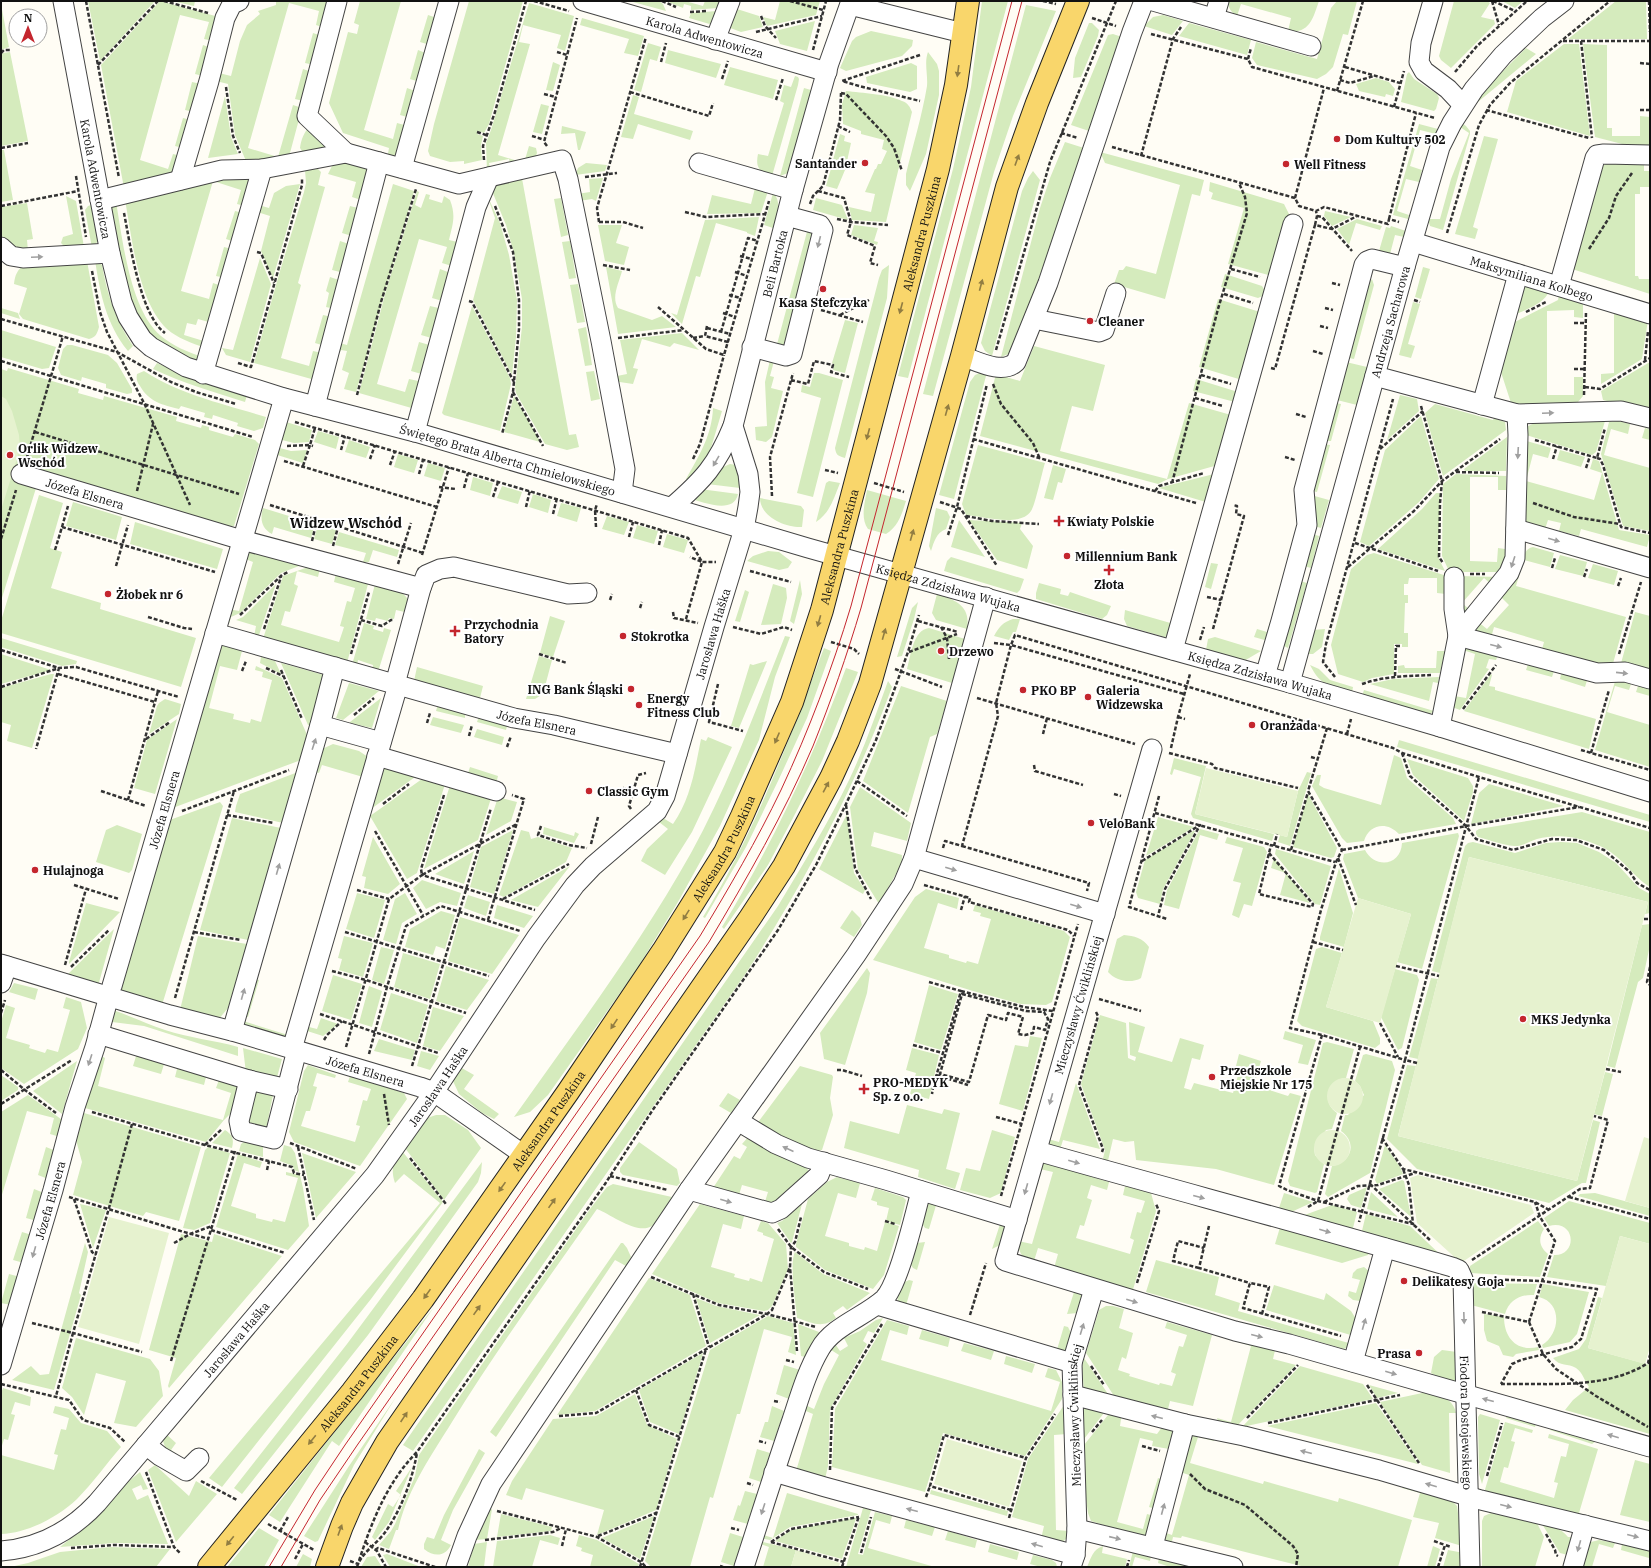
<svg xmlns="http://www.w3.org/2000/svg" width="1651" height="1568" font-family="'IBM Plex Serif',serif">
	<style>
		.green { fill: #d5ebbd }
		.pitch { fill: #e6f2cf }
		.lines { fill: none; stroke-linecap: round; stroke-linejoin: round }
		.minor-casing { stroke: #444; stroke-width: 21 }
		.major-casing { stroke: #222; stroke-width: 24 }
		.path { stroke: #333; stroke-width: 2.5; stroke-dasharray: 4 2; stroke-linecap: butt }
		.minor { stroke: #fff; stroke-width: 19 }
		.major { stroke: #f9d66b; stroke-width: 22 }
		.tram { stroke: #c4262e; stroke-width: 1 }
		.oneway { fill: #917d42 }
		.oneway2 { fill: #a0a0a0 }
		.poi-dot { fill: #c4262e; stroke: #fff; stroke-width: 1.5 }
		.labels { text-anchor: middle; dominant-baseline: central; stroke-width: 4; stroke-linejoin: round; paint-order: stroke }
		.street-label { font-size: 12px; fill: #111; stroke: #fff }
		.poi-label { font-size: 12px; font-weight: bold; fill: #111; stroke: #fff; text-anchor: start }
		.quarter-label { font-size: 14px; font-weight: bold; fill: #111; stroke: #fff }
	</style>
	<rect width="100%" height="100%" fill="#fffdf5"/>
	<path class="green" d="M88,1h67l-55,60z
		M160,1l59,16 -6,24 -9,-2 5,-17 -29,-7 -40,145 28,9 5,-15 8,2 -9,18 -48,14 -23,-123z
		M172,1h23l-1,5z
		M276,1h54l-5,27 -9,-3 3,-14 -30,-8 -41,145 30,9 15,-52 9,3 -12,45 -5,4 -39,4 -11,-26 -7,-51 -16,-4 3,-8 16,4 9,-35 7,-16 13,-11 -2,-3 18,-6z
		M360,1h41l-37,129 29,9 4,-16 11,3 -8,27 -9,6h-4l2,-11 -46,-15 -14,-30 19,-71 9,2 2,-9 -5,-2z
		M469,1h54l-34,123 -5,9 -6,-2 -1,3 6,2 -2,9 1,15 -18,4v-3l-14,1 -20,-6 -2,-5 6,-27z
		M659,1l4,3 3,7 -33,-9z
		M666,1h19l18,5 2,-5h15l-2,7 -27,2v-4l-7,-2 -1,4z
		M780,1h40l-4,14 -49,11 -4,-9 12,3z
		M982,1h26l-100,377 -10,-2 55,-207 18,-82z
		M1228,1h91c-6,17 -9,33 -31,30l3,-13 -50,-14 -4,12c-6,-4 -9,-8 -9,-15z
		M1337,1h20l-9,34 -5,-1 -10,33 -7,7 -9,5 -60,-14 -5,-7 4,-16 61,17 14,-51z
		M1454,1h33l3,2 -9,14 13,3 1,4 -44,44 -10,-8 -2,-4z
		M1502,1h21l-8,7z
		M1616,1h30l1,38h-79z
		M529,3l45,13 -9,35 -8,-3 4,-13 -38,-10 -4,17 11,2 -32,111 26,8 5,-17 7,2 1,5 -4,10 -22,4 -2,-8 -20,4 2,8 -4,1 -1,-29 5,-13z
		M1,4l8,43 -8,3z
		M1026,5l30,6 -43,105 -19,56 -61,224 -10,-2z
		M737,9l22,7 4,11 -22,5 -16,-6z
		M717,11l-4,14 -24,-7 2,-5z
		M428,15l9,3 -7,27 -10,-3z
		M1163,15l20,6 -11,14 -28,-9 9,-9z
		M582,18l62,18 -6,20 -14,-3 5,-14 -49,-14z
		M815,21l-8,30 -27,-7 -5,-13z
		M1089,23h3l7,7 -1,6 -17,41 -8,1 2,-20z
		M1189,23l62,17 -4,15 -68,-19z
		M871,31l42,9 -1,6 -10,10 -56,15 -6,-3 12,-27 4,-4z
		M313,33l9,3 -8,29 -9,-2z
		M1113,34l9,3 -33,94 -18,-6 37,-90z
		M648,43l13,4 -4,14 -7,-2 -9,33 -7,-2z
		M1564,44h15l11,92 -83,-24 9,-31z
		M1583,44l24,1v83h5v8h28v-20l10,1v28h-24l-31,-8z
		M203,45l8,3 -8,28 -8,-2z
		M1526,48l10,6 -63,52 16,-21z
		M418,50l10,4 -8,28 -10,-3z
		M668,50l53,14 -5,14 -51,-15z
		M10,52l18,89 -27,5v-91l2,-2z
		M928,52l9,12 2,7v24l-13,59 -16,37 -4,-6v-11c7,-29 16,-58 21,-88 1,-11 -3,-24 1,-34z
		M553,62l7,3 -7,26 -7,-1z
		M911,63l6,3v23l-7,3 -43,-9 -1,-6z
		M730,67l48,13 -5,19 -49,-14z
		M303,69l9,3 -9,29 -8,-2z
		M1409,72l5,7 23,15 2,4 -3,11 -2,2 -33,-9 6,-28z
		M795,76l3,1 1,2 -1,6 -26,91c-12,-4 -17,-8 -14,-22l10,2 16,-53 -4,-2 4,-16 7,2z
		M1376,78l13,4 6,7 -2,7 -7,-2 -1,3 -26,-6 -3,-7z
		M192,82l9,2 -7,28 -9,-2z
		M407,88l11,4 -7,26 -11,-3z
		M804,88l7,2 -23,83 -8,3z
		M846,91c16,2 42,3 56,10 6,2 8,6 10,11l-26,110 -34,-2 -3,-13 22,5 4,-18 -10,-2 10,-23h1l2,-5h3l6,-13 -5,-2 2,-9 -23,-6v-3l-18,-7 -1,-20z
		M633,95l6,2 -5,17 59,17 -3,9 -52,-16 -5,15 -12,-2z
		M225,96l6,41 7,17 -30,4z
		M541,104l8,2 -7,28 -9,-2z
		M183,118l8,2 -8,28 -8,-2z
		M1462,123l4,3 4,5v3l-27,96 -13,-4 -2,-7h12l11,-40 18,-46 -9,-6z
		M1419,124l19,5 -2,5 -16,-4 -10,36 12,4 -3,12 -13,-3 -9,32 12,4 -1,4 -15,-4z
		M310,126l17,17 -3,6 -20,5 -4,-6c1,-8 4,-16 10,-22z
		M562,126l24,6 -6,18h-2l-3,-17 -14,1z
		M840,134l5,2 -1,5 7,2 -5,23 -13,-6z
		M1484,136l14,3 -25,88 5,2 -3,10 -20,-5z
		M1065,142l19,6 -69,199 -4,6 -10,4 39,-149 10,-30z
		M1,150h3l9,50 -12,2z
		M1100,152l104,28 -4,16 -8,-2 -27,105 -51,-15 5,-14h4l3,-4 30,8 24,-89 -75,-22z
		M338,159l31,8 -5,34 -12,-4 4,-15 -28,-8 5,-10z
		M1644,160v11h6v16h-10v7h-5v82h3l1,3h11v15l-78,-25 28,-94 4,-10 6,-3z
		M586,163l21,2 -2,6 -30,4 3,-7z
		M832,165l13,5 -8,19 -11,-3z
		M318,169l3,3 -3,13 7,2 -27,96 3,2 -20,73 28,8 4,-15 9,2 -7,27 -61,-17 26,-92 24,-79 2,-9 -1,-13z
		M1033,171l7,9 -48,176 -7,-5 -4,-8 41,-152 6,-13z
		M521,173l48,262 7,-1 3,13 -12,3 -22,-6 -29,-51 -1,-6 7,-60v-28l-8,-46 -8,-28 -16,-39z
		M213,177h36l2,5 -6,24 -8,-2 4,-14 -28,-9 -32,110 28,8 4,-16 9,3 -10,37 -14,-4 -2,6 -9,-2 -3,12 23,7 -2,6c-13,-5 -28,-10 -38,-19 -29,-27 -35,-92 -42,-129z
		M603,178l-7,23 -4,-2 -13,2 -2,-7 13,-2 -1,-13z
		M1210,182l74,22 5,10 -17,62 -44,-12 16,-56 -33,-9 2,-6 -4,-2z
		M300,184l-27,94 -12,-27 9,-35 -16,-5 1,-7 14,4 5,-15 12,-7z
		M393,184l21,7 -58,201 -12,-3 5,-16 -7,-3 5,-19 -6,-1 -1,2 -6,-2 2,-8 11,3z
		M755,188l13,3 -7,22 -54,1 5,-19 39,9z
		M417,191l2,1 -4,13 6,3 5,-14 4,1 -1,4 13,4 2,-7 6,4c6,16 3,23 -1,40l13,3 -7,24 -13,-4 5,-16 -28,-8 -42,145 28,8 4,-13 14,3 -8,27 -56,-16 28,-106z
		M773,193c10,9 3,24 0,35l-9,-3z
		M487,195l13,28 9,32 8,45 -1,37 -4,38 -39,-75 22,-82z
		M66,196l10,5 8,46 -18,1 -5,-5 2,-6 10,-3z
		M561,198l7,37 -7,2 -7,-38z
		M816,198l26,7 6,15 -35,-10z
		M116,202c7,39 14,108 45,134 12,10 27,16 41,21l-1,6c-13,-6 -27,-11 -39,-19 -35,-22 -44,-97 -51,-135z
		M27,203l6,36 -6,1 1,11 -18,-5 -9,-11v-28z
		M91,205l7,36 -6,7 -7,-38 3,-4z
		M350,206l12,3 -7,28 -13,-4z
		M235,211l8,2 -8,29 -9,-3z
		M1325,211l26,6 -19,9 -8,-10z
		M759,217l-4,19 -8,-3v-1l-31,-9 -16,54 -4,-1 -14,48 -11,-11 6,2 28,-95z
		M1357,219l25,7 -2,4 -24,-7 -7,22 -12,-16z
		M598,225h24l-6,18 13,4 -5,18 -19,-4z
		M854,225l24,3 -4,13 4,1 -1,3 -26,-10z
		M1391,226l15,5 -2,6 -9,-2 -5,19 -11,-3 7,-24 4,1z
		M808,228l6,6 -26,108 -5,5 -7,1z
		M340,241l12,4 -8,28 -12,-3z
		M570,241l6,37 -7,1 -7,-37z
		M224,247l8,2 -7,29 -9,-2z
		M260,258l11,26 -21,78 -24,-7 -4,-7 11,2z
		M95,260l7,5c5,29 14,56 31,81l-5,5c-22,-27 -28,-58 -33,-91z
		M87,261l12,66c-2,7 -3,10 -10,12l-66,-20 -4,-5 8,-26 -13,-4c1,-9 3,-14 11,-20z
		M889,265l-2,33 -42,160c-7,-2 -9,-3 -10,-10l44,-170 3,-8z
		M606,267l16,4c-3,12 -11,26 -4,37l34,12 10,-4 14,11 -58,7z
		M1423,267l7,2 -9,30 -6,-2z
		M440,269l13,5 -7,28 -14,-4z
		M1225,274l37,12 5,8 -9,4 -37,-11z
		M330,277l12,4 -7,28 -9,-2 3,-14 -3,-2z
		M1372,279l2,6 -20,74 -5,-1 20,-75z
		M1523,283l26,8c-4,13 -25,19 -37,25z
		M578,284l7,38 -8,1 -7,-38z
		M1559,295l24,7v16l-9,-1v-7l-27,1v84h27v-18h9v19l-5,6c-22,4 -45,3 -67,1l-12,-37 12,-42 47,-24z
		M1218,299l42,13 -18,68 -43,-13z
		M1413,302l7,2 -12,40 7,2 -4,12 -12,-3z
		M430,306l13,3 -8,30 -14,-4z
		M472,306l38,72 1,6 -11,47 -56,-16 -2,-2z
		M1,308l17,5 2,6 -19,-6z
		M1614,311l34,9 -6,39 -41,25v-10l13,-1z
		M323,315l9,2 -7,29 -10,-3z
		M845,320l13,3 -13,50 -12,-3 1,-6 -2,-1z
		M586,327l6,38 -7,1 -7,-37z
		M1,330l55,17 -7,21 -7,1 -41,-12z
		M682,333l17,17 -25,-7 -4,4 -28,-8 -9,29 5,1 -5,15 -20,-3 -1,-4 15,-3 -7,-34z
		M419,342l14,4 -8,29 -14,-4z
		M67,345h5l36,10 9,8 15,26v4l-5,1 -21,-6v-4l-24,-7 -1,4 -20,-6 -3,-7 5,-19z
		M1034,346l71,19 -12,46 -21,-5 -12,45 107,28 22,-76 42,12 -13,50 -50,14 -10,5 -178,-48 16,-62 24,7z
		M770,360l4,1 -4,15 4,1 -3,11 12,3 -11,46 -6,5 -10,-2 -1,-13 12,-1 -2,-44z
		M1346,362l21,5 -10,38 -20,-5z
		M1650,362v49l-47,-11 -2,-9z
		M157,363l42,18 48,14 -2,7c-32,-10 -62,-19 -92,-33z
		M8,368l71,21 -1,4 25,7 1,-4 73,21 -1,4 25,7 1,-3 7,2v3l24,7 2,-3 20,6 4,4 -25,82h-6l-187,-54 -40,129v-232l6,2z
		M144,371c37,24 80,33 122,46l-3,11 -9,3 -17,-5 1,-3 -25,-8 -1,4 -8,-2 1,-4 -24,-7 -2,3c-16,-4 -30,-7 -39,-23 -3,-4 -4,-7 -3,-12z
		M594,371l6,28 -9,2 -5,-29z
		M984,371l3,1 -33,127 -15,-4 31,-113 5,-7z
		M814,373h5l24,7 -30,117 -16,-4 24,-95 -20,-6 1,-7 8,2z
		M1196,379l42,13 -3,10 -42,-11z
		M1400,395l17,4 2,12 -32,29z
		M514,396l26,45v1l-36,-10z
		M1336,403l5,1 -10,37h-5z
		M1435,404l58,16 1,-2 11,4 1,8 -63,46 -18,-63z
		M713,408l9,3 -14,47 -14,22 -8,-1c13,-23 26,-44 27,-71z
		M1421,416l18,63 -20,23 -50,44 -9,-4 25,-92z
		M283,421l29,9 -3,12 -15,1 -16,-4z
		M1605,421l-9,31 -4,3 -66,-20 2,-9 7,-3z
		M1618,421l12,3 -2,10 -17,-5 -7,26 46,13v63l-27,-5 -22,-72 8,-32z
		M1645,428l5,1v11l-8,-2z
		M318,431l21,6 -3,12 -22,-7z
		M1507,437l-1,34h-41l-1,-2z
		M349,440l21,7 -4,11 -21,-6z
		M1523,440l28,8 -3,10 -15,-4 -7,27 68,19 8,-27 -12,-4 3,-10 6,2 20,69 31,5 -3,12 -66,-18 -2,7 -20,-5 2,-8 -13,-3 -4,12 -20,-7z
		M1324,444l6,1 -13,47 -6,-1z
		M978,445l67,18c-3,9 -10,43 -14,48 -11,17 -49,5 -65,4l-4,-11z
		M276,447l15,4 16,-1 -4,13 -29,-9z
		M1560,450l25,7 -4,10 -24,-7z
		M398,454l20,6 -4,13 -20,-6z
		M428,463l17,5 -4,13 -17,-5z
		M730,464l6,1 3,8 1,15 -33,-4 16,-17z
		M1053,465l13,4 -4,14 -4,-1 -5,18 -9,-2z
		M1218,473l-9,30 -50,-15 3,-1z
		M1456,474l50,2v14h-8v-13h-28v84l27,1 1,-14 7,1v9l-7,14h-46l-3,-1 -7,-15 1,-72z
		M473,477l20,6 -3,13 -20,-6z
		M829,481l11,2c-6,15 -10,30 -24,39l10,-39z
		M502,486l20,6 -4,12 -21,-6z
		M700,489l38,5c-4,21 -36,8 -49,4z
		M867,490l39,11c-4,12 -7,25 -20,33l-18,-5c-8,-11 -3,-27 -1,-39z
		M1436,493h3l1,1 -2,63 7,14 -67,-22 44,-40z
		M533,494l18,6 -3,13 -19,-6z
		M39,495l24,8 -13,45 12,4 -11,36 50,15 -1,6 96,29 -15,49 -180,-54v-12z
		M1311,495l18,5 -8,28 -7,-2z
		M760,498l41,8 3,4 -2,17c-16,1 -42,-10 -42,-29z
		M73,502l49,15 -6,23 -50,-14z
		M561,503l20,5 -4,14 -20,-6z
		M263,508l52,16 -4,14 -37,-11 -2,7c-11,-6 -12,-15 -9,-26z
		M936,508l11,3 3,6 -4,12c-10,4 -12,13 -15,22l-2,-5z
		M607,516l22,6 -5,13 -22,-6z
		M959,520l26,37 -34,-10z
		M969,520l53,3 -2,6 13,17 -6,23 -30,-9z
		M135,522l88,27 -6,20 -87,-25z
		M318,525l18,5 -4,14 -18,-5z
		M637,525l21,6 -4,13 -21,-6z
		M339,532l60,18 -2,7 -24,-7 -4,12h-6l3,-9 -31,-8z
		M667,534l21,6 -4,13 -21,-6z
		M1312,534l7,2 -8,32 -7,-2z
		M1533,547l21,6 -4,14 -26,-7c1,-7 1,-11 9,-13z
		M251,549l53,15 -23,9 -41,40 -9,4 -2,7 -1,-15 11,2 14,-49 -10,-4z
		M768,551l11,1 13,10 -4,6 -9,2 -32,-9 6,-5z
		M1374,553l73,23 -1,18 -9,-1v-15h-28l-1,6h-4v11h4v8h-3l-1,30h4v14h-6v-3h-8v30l-22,4 -9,4 -25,-8 -7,-29 20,-76 16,-14z
		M1560,555l27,7 -4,14 -28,-7z
		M951,557l73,22 -4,11 -3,3 -73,-22 3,-10z
		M1211,563l7,1 -7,25 -6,-2z
		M1593,564l25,7 -4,14 -26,-7z
		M311,566l9,2 -2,9 -21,-6 -3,13 4,2 -8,26 -5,-1 -4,14 58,17 5,-15 -4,-1 7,-25 4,1 4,-14 -21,-6 2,-9 32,11 -21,79 -84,-24 20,-63z
		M1516,571l4,1 -4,14 110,31 -14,50 -71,-14 3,-11 -50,-15 -3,11 -15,-6 1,-11 10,8 22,-24 -9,-9z
		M1459,576l42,1 -8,9 -9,-8 -22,25 9,8 -10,4z
		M800,580l2,14 -8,30 -4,-3z
		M1300,581l7,2 -19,65 -6,-3z
		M1039,583l22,6 -1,5 8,2 2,-4 41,14 -4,9 -5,4 -66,-20v-6z
		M276,584l-18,54 -4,-1 2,-11 -20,-6 7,-3z
		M375,584c17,5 38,6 34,29l-13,-3 -2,9 -5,-1 -1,3 -12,-3 -1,3 -9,-2z
		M773,584l13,4 1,10 -6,26 -20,1z
		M745,590l4,2 -9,30 -5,-1z
		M937,594c19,6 34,12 30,35l-31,-9 -4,-7z
		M918,602l-4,17 -12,37 -5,1 15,-49z
		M1125,610l49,14 -2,8 -7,5 -38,-11 -3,-7z
		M1635,612l15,4v58l-30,-7z
		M550,616l15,5 -12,36 -13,-4z
		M1013,619h7l-4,13h-3l-4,8 -15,-4c5,-9 9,-14 19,-17z
		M1270,622l4,1 -6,18 -14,-4 3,-8 10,3z
		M364,623l10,3 -1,3 10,3 1,-4 7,2 -13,42 -6,-1 1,-6 -15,-5 -1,6 -5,-1z
		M929,628l36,11 -13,44 -45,-14c4,-14 6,-39 22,-41z
		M1325,629l-3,18 -9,7h-5l5,-24z
		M785,636l5,1 -15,40 -16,63 -39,86 -42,76 -41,67 -89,126 -18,17 -16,5c61,-86 125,-171 177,-264 38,-69 65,-144 94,-217z
		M1215,637l46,14 -17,10 -38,-11 2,-11z
		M1,638l76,23 -1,3 -14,2 -61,-19z
		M224,644l9,1 9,6 -5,19 -17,-4 -11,42 25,6 -1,5 17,4 1,-4 10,3 11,-42 -10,-3 1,-5 -8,-2 1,-4 26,12 26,59 -7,23 -131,49 46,-162z
		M1465,647l34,5 -3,8 -7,-1 -3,9 3,1 -29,41 -8,-3 2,-11 12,2 9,-44 -12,-4z
		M824,648l7,3 -24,67 -28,61 -33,68 -41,71 -2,-1c52,-85 86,-177 121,-269z
		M1437,651h8l-5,22h-42v-7l6,-1 1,3h31z
		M1,654l50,16 -50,14z
		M539,656l13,4 -9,34 -8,5h-9z
		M261,657l14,4 6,13 -21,-11z
		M767,661l-28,67 -8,-2 19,-62 3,1z
		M1529,661l26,7 -3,9 -26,-7z
		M281,663l43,12 -13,51 -3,-1z
		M1310,665l9,4 11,11 23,7 -1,6c-21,-7 -31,-6 -42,-28z
		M417,667l66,19 -4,16 -65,-21z
		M846,668l12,4 -36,89 -29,57 -25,47 -44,64 -2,-2c50,-82 91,-169 124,-259z
		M1562,670l26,7 -3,10 -25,-8z
		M51,674h3l-22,74 -25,-7 4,-16 -10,-3v-34z
		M1491,674l1,1 -3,11 6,1v3l101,29 -7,30 -125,-38z
		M1439,677l-1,6 -5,-1 -4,19 -59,-17 23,-5z
		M1616,678l16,3 -3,9 -14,-4 -8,26 43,13v42l-55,-17z
		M888,681l4,6 -3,8c-37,98 -86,190 -143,278l-333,478 -10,-6 375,-539c25,-42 51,-84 72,-128 15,-32 26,-64 38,-97z
		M349,683l30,8 -36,29 -7,-2z
		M1639,683l11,3v10l-14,-4z
		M901,686l46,15 -10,33 -7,3 -22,76 -45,-32z
		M1364,690l70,21 -4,3 -7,1 -61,-19z
		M381,698l-9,30 -22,-5v-1z
		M165,699l16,5 -2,10 -30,20 8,-28 2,-3z
		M438,704l27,8v6l-29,-7z
		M433,717l31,8 -3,8 -31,-8z
		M481,717l24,6 2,3 -1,4 -29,-8 1,-3z
		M177,719l-22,75 -21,-6 13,-48z
		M477,729l27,8 -2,8 -28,-8z
		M708,737l24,10 -40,85 -27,43 -24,-14 6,-12 21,-20 -9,-7 4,-4 10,6c18,-26 22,-55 28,-85l5,2z
		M1399,740l251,75v7l-253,-75z
		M333,744l26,7 9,6 -5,20 -41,-12 -3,8 -7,-2 8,-21z
		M1394,755l7,3 6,20 46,40 3,6 -57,10c-12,-13 -30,-10 -35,7l-17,2 -5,-5 -30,-52 5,-11h4l-2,10 5,3 57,17z
		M1174,758l32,8 -11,48 79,20 -2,7 -79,-23 -2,-4 10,-37 -27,-8 -2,6 -2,-1z
		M1407,759l61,19 5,8v6l-9,29 -51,-46z
		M379,765l36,12 -44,32z
		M470,767l28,9 -2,8 -29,-8z
		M298,772l-15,51 -48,-11 1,-6 4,-12z
		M1307,772l4,1 -21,73 -12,-4 2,-7 7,2 11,-46z
		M430,776l16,5 -29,92 -10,6 -37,-63 52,-37z
		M451,782l41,13 -14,45 -54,29z
		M1489,784l75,22 -93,18 8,-31z
		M860,787l51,36 -4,18 -33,-9 -3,14 31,9v8l-23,41 -21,-34 -8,-63z
		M1308,794l28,52 1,2 -3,9 -3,1 -38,-11z
		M498,797l19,5 -6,19 -25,14z
		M220,802l3,4 -61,199 -44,-14 46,-169z
		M1582,812l68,20v55c-18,-11 -29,-32 -50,-41 -20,-9 -41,-13 -63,-7 -6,2 -17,8 -23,7 -12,-1 -24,-6 -36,-9l-2,-3v-3l3,-2z
		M847,814l7,59 11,17 -2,4 -44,-25z
		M1158,817l36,10 -48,29z
		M232,818l49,10 -33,112 -48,-10z
		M117,825l25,9 -10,36 -3,3 -33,-11 10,-32z
		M544,827l30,9 1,-4 4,2 -5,9 -31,-9z
		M1200,829l19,5 -2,6 -17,-5 -21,74 -15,-4 3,-15z
		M513,830l-19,64 -24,-7 11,-40z
		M521,830l8,2 2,7 7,-2 34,11 -6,14 -62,35 -5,-2z
		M1193,831h2l-32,58 -3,15 -22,-6 -2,-6 9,-32z
		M1458,833l1,3 -37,133 -25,-7 14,-48 -53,-16 -15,-39 1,-5 21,-4c10,19 36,16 37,-7z
		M373,837l27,47 -12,10 -24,-6 2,-11 -4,-1z
		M1227,837l37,10 3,5 -15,54 -8,-2 -5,14 -7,-3 9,-32 -8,-2 10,-33 -18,-5z
		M1473,842l42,11 31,-10 15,-1 16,1 22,9 17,11 23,25 11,6v19l-5,1 3,-12 -179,-45 -29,116 -8,-2 33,-125 3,-3z
		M1276,849l55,17 -11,39 -5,-1 -40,-50z
		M474,851l-10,33 -29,-10z
		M1274,858l36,45 -30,-8 6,-22 -15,-5z
		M570,866l-32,41 -27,-7z
		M1339,868l14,45 -9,34 -24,-7v-3z
		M422,880l39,13 -4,13 -17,-4 -14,7 -13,-21z
		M926,889l33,9 -2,11 -19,-6 -14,45 25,7v3l17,5 1,-2 11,3 13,-45 -11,-3 1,-3 -8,-2 2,-6 89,26 6,6 -18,65 -6,3 -25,-1 -48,-13 -100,-31 42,-63z
		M357,893l28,7 -11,38 -28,-9z
		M405,893l12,21 -15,9 -6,21 -13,-4 12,-41z
		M468,895l22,7 -4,14 -22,-8z
		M86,903l34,9 -51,52v-2z
		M497,905l36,11 -9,12 -30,-10z
		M852,910l8,8 2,7 -8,12 -14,-9z
		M441,911l14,4 -10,34 -9,-3 -3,9 -28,-8 5,-18z
		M460,917l59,18 -27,39 -44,-13z
		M1650,924v21l-7,33 -5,4 -23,86 -8,-2 35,-141z
		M114,929l-16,57 -31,-11z
		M1124,935c10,1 19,3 25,12l-8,31c-10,6 -25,3 -33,-6l9,-33z
		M198,936l49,8 -19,64 -10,12 -38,-10z
		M344,936l29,7 -10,34 -24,-7 3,-11 -4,-1z
		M381,947l13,3 -10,34 -12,-4z
		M1322,947l20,6 -16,54 47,14 7,17v6l-5,4 -73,-22 -5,-5 19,-72z
		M403,953l37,11 -10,35 -36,-12z
		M446,966l43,14 -22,30 -31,-9z
		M867,968l3,5 -3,20 -22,72 -21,-6 -4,-26z
		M1395,969l22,6 2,5 -17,68 -4,2 -17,-33z
		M333,975l29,9 -11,36 -29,-9z
		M251,978l8,2 -11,37 -8,-1z
		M1431,978l7,1 -20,80 -9,-2z
		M14,983l24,6 -3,11 -26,-8z
		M929,985l29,9 -17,56 -27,-8z
		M369,986l13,5 -10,36 -13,-4z
		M391,993l37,12 -11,38 -37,-13z
		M66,997l15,5 6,26 -9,21 -54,35 -23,-16v-46l5,-17 9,3 -9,30 24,7 -1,3 16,5 2,-4 11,3 12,-42 -7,-2z
		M433,1007l31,9 -24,35 -17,-5z
		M113,1010c17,6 34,14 52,20 24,8 49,10 73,17v9l-94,-30 -32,-4 -2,8 -3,-8z
		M1100,1015l26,8 2,35 7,3 1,-4 -6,-2 -1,-33 16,5 -7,25 34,10 8,-24 24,7 -4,15 -8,-2 -8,30 7,2 3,-7 39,10 6,-21 -4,-2 4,-16 22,7 -7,24 34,11 2,-3 11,3 -27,89 -58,-16 -80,-9 -2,-19 -9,1 -12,-3 -6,26 -5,-2 3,-13 -24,-66z
		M321,1018l17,6 -15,12 -19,-6 1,-4 12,3z
		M240,1020l48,15 -4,3 -39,-10z
		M1285,1031l31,9 -8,25 -10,-2 5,-18 -20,-6z
		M1030,1036l12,2 -19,73 -24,-7 16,-59 13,2z
		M379,1039l36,11 -3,10 -38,-9z
		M1327,1042l27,7 -8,29c-19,2 -25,24 -9,35l-5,16 -6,1 -12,18 1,7 9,9 -7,28 -2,1 -25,-7 -2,-5 35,-138z
		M243,1048l39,11 -6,22 -30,-8z
		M912,1048l27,7 -10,44 -19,-5 6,-21 -10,-3z
		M421,1051l18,5 -9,14 -13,-4z
		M137,1053l28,8 -4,13 -28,-8z
		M1366,1054l26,7 3,9 -25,103 -42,24 -3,-3 7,-28c19,-3 26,-23 9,-35l4,-16h3l16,-20 -4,-9 -5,-5 8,-26z
		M101,1056l4,2 -7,28 125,34 8,-27 -15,-5 4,-11 20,8 -3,22 -13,13 -18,22 -121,-34z
		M77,1061l-15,53 -29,-23z
		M178,1065l29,8 -3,12 -29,-8z
		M308,1065l28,10 -1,3 -18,-5 -4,13 4,1 -7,24h-4l-5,15 54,16 5,-16 -4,-1 7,-25 4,1 4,-12 -23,-7 2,-6 54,17 3,6 -47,67 -66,-24 -5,-10 15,-61z
		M1407,1065l9,1 -18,70 179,45 16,-61 7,2 -14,61h-4l-33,20 -132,-34 -30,-30z
		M800,1066l32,9 1,2 -3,21 3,17 -11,35 -11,2 -55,-27z
		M460,1067l14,8 -10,14 35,25 -5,5 -12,-6 -23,-19 -7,-15z
		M1605,1072l8,2 -11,42 -8,-2z
		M1,1075l17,12v3l-17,11z
		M1076,1083l24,66 -37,-9 -4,13 -13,-9 2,-5 11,3z
		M255,1089l18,6 -6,30 -4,5 -16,-3z
		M728,1093l12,7 -9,13 -12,-7z
		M28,1095l37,27 -5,15 -10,-3 4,-16 -27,-7 -26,87v-86z
		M907,1105l35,9 2,-5 16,4 -14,56 14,4 -5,16 -37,-12 1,-7 -75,-22 6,-27 49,13z
		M84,1113l117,34 -22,74 -33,-9 -3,4 -70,-21 9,-33 -6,-22z
		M436,1115h9l23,15 13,18 -37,52 -39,-52 22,-30z
		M225,1130c8,5 9,9 7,18l-20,-5z
		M992,1130l23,7 -14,56 -11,5 -30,-8 6,-22 14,3z
		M749,1136l55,27 4,7 -1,9 -28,25 -15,1 4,-13 -26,-7 -4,13 -27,-7 23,-35 6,3 7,-12 -5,-3z
		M247,1140l16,3v14l-24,-6 2,-7z
		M639,1142l38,27 3,14 -3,3 -54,-11 -3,-3v-4z
		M284,1145l7,2 4,6 4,19 -5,-2 -1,-4 -13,-5z
		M1385,1145l15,22 3,7 -26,10 -2,-4z
		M46,1147l10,4 -8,28 -10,-4z
		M208,1147l22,6 -20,70 -16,7 -11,-2 22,-78z
		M402,1151l41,51 -72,97 -149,188 -13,-9 231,-275 -36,-29 -9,9c-5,-15 -1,-19 7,-32z
		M302,1153l54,19 -40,46z
		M238,1154l24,8 -2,6 -16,-5 -13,43 25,8v4l16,4 1,-3 12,3 13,-44 -12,-3v-3l14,3 3,13 6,38 -21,24 -72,-23z
		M1049,1161l44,12 -1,4 17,5 -2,8 -16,-5 -4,13 5,2 -8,26 -4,-1 -4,13 54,16 4,-14 -4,-2 7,-26 4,1 4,-12 -22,-6 2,-9 26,7 5,18 -24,82 -78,-25 4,-14 -20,-6 -4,13c-13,-3 -15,-8 -16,-20l14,3 21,-72 -13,-3 3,-6z
		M482,1162l-1,11 -3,9 -110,153 -126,159 -8,-6 113,-144z
		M837,1177l23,6 -4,15 -18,-5 -13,43 24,7v3l15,4 1,-3 12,4 8,-29 14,4 -15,49 -11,14 -48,-19 -29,-23v-3l12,-45 19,-17z
		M1402,1180l2,1 7,36 -32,-28z
		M613,1184l59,13c-5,7 -14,25 -20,29 -15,9 -40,-11 -55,-17 -49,70 -100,140 -145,213 -21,34 -45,68 -54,108h-2l-7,19 -10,-4 12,-14 4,-7 20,-48 4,-21 171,-246 17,-22z
		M1367,1187l-6,21 -10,-3 -4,-6 2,-4z
		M875,1188l28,9 3,3 -6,25 -14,-4 3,-13 -12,-3v-3l-6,-2z
		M34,1189l10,4 -7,28 -11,-3z
		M1371,1192l27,25 -31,-8z
		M1284,1193l29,9 -26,12 -9,-3z
		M1595,1193l55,15v8l-72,-20 2,-2z
		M1569,1201l81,22v21l-30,-8 -14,50 -59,-9 7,-22c24,1 22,-36 -5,-29l-5,-8z
		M930,1202h7l-8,27 -4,-1 -4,-6 5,-18z
		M80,1204l26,6 -13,38z
		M700,1204l44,12 -3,13 -18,-5 -12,43 24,7 -1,3 15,4 1,-3 12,4 12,-43 -11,-4v-2l-6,-2 4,-10 7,2 18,21 2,25 -16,37 -4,4 -4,1 -46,-8 -66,-29z
		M802,1204l-10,38 -1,1 -14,-20 5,-2z
		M1332,1205l25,7 -5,20 -53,-15z
		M1366,1214l44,12 35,33 -84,-24z
		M1001,1221c6,8 2,15 -1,24l-8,4z
		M1538,1221l6,8c-6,9 -5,18 4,25l-8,23 -70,-4v-7z
		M1281,1224l88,29 -1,2 -26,8 -67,-19z
		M22,1232l10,3 -8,28 -11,-3z
		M181,1234l31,8 2,-8 68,22 -113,132 -1,-2 8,-28 -27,-8z
		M925,1242l-8,28 -4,-2 -4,-6 5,-17 3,-2z
		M85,1243l3,9 -9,41 2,2 -27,95 -42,-10 19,-14 9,9 9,-1z
		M621,1243h2l4,5 4,9 -5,9 -11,-6 -119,177 -6,-5z
		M795,1252l28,22 47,19 -23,17 -4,-4 -10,7 3,5c-14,11 -23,5 -39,0 -1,-14 -8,-55 -2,-66z
		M1156,1260l63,17 -4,18 25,8 -2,8 114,33 -8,5 -198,-57z
		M1364,1267l6,5 -5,26 -5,3 -7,-1 -5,-4 1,-5 7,2 4,-13 -8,-2 1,-5 4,-4z
		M9,1274l11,3 -9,28 -10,-2z
		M649,1278l41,17 16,51 -111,65 -38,4z
		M909,1280l4,1 -8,28 -6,-5 -2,-7 6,-14z
		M1470,1283l67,1 -3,11c-13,-1 -25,5 -29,19l-34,-9z
		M1543,1284l46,8 -12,42 -7,8 -27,6 -1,-3c18,-11 21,-42 -3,-48z
		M1274,1285l50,15 2,-7 25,18 7,11 -4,14 -88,-26z
		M1075,1289l8,6 -5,18 -11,1z
		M1598,1297l4,1 -14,50 62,17v69l-85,-24 8,-10 16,-13c-5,-7 -6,-14 -13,-19 -8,-5 -16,-1 -23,-10l26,-9 7,-10z
		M696,1298l20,8 44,9 -50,28z
		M1106,1306h7l11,3 -5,19 14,5 -7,26 -4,-2 -4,13 12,4 -1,2 30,9 1,-2 12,3 4,-12 -5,-2 8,-26 4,1 4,-12 -22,-7 2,-6 45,13 -19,71 -23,-5 -3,12 -51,-14 -30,-46 13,-43z
		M434,1307l-95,139 -7,-5 -52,81 -11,-7z
		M1484,1314l20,3c0,21 13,35 34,30l1,3 -23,4 -3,3 -10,-2 -4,-9 -12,-5 -3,-11z
		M768,1316l25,7 3,32 -8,-3 4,-15 -28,-8 -24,85h-3l-24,84 -3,-1 -20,70h-39l-6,-6 65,-211z
		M883,1318l-9,15 -6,-2 -5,10 4,3 -37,65 -2,57 -3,13 -29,-8 17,-57 -12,-5 2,-5 11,5 10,-25 15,-29 -11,-7 5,-7 7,10 8,-5 -4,-8 16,-7 16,-11z
		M887,1320l22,6 -2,9 -17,-5 -9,30 170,51 9,-29 -15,-5 3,-9 8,2 6,12v17l-37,57 -82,-23 -18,59 -93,-25 3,-58z
		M798,1324l21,8 -14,25 -4,-1z
		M1064,1326l4,1 3,6 -5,18 -10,2z
		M922,1330l28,8 -2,9 -29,-8z
		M76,1338l74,21 9,12 4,25 -27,31 -22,-4 12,-42 -30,-8 -12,42 -12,-18 -10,-9z
		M1238,1340l38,6 -3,13 23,6 -62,64 -15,-5 -2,-6 14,4 20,-76 -13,-4z
		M964,1343l30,8 -3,9 -30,-9z
		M1442,1350l15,2v28l-8,3 -16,-5 2,-3 -4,-2 3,-16z
		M703,1353l-24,81 -29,-12 -11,-32z
		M1006,1356l29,8 -3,9 -28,-9z
		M1084,1358l26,39 -26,-7 -2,-22z
		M784,1365l16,5 -11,29 -13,-5z
		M1300,1366l63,18 10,15 -131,28z
		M1369,1385l29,8 -21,5z
		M3,1388l28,9 -1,9 -15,-4 -4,12 4,1 -7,25 -4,-1 -3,10v-56z
		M1427,1392c12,3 26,6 29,21h-7l1,60 -28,-8 -42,-63z
		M635,1394l12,31 30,14 -21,71 -59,25 7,-25 -78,-22 -4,12 -16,-5 6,-14 41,-62 43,-3z
		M396,1397l-42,68 -36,76 -3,1 -11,-6 45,-70z
		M1066,1402l1,32 -13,1 2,95 13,1c-1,6 -3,9 -9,12l-19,-4 3,-13 -32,-9 16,-58z
		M1376,1403l42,61 -151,-38z
		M55,1406l14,3 12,14 26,8 14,16c-15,17 -28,36 -44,52 -19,18 -49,34 -76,35v-79l53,15 4,-15 -4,-1 7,-25 5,1 3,-12 -16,-5z
		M772,1406l12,5 -10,30 -14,-4 5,-15h3z
		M1088,1406l19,3 -23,30 -1,-29z
		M1112,1410l10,2 -2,14 37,8 8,-11c12,8 7,15 4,26l-17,-3 1,-5 -13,-3 -23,84 26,7 4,-15 7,2 -5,17 -5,5 -36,-8 -1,-4 -16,-5 -3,-8 -2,-14 -2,-54z
		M1509,1411l28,8 -2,8 -29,-9z
		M1480,1414l20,6 -18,64 -3,-10 -1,-57z
		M1505,1422l28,8 -1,3 -17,-5 -4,13 4,1 -7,26 -4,-1 -4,15 54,16 4,-15 -4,-1 7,-26 5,1 3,-13 -21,-6 1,-4 49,15 -19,64 12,4 -107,-24z
		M1552,1423l50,14 -10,7 -42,-14z
		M166,1434l10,9 -5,7 14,10 -19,-10 -3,-9z
		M1191,1435l24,3 -1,3 -16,-4 -8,26 73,21 1,-3 74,21 1,-4 73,22 -14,47h-93l-123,-31 -1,2 -8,-1 -2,9 -5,-2 -6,-13 12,4 17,-60 -12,-4z
		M479,1449l6,4 -32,57 -12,30 10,5c-6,12 -17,12 -27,4v-5l3,-7 7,2 10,-24z
		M757,1449l13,4 -9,29 -12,-4z
		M1635,1460l15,4v58l-30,-7z
		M155,1465l34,31 7,-15 21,13 -41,48 -28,-72z
		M412,1467l-23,55 -14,18 -3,-3 16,-33 5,3 8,-12 -5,-4z
		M140,1472l8,17 -5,1 -2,-5 -9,4 5,11 11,-5 20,49 -53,-1 -55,4 31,-25 38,-41z
		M1158,1478l6,2 -8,29 -7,-2z
		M1403,1486l46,12 8,8 2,14h3v26l-27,-8 4,-15 -26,-6 7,-24 -18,-5z
		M931,1490l77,21 -1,5 -77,-22z
		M745,1491l12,3 -9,30 -15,-4 5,-15 2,1z
		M787,1493l71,21v1l-68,12 -20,13 -10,-2v-4l13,4z
		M863,1508l8,2 -13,44 5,1 12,-43 17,4 -2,8 -14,-4 -8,28 67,19h-89z
		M492,1509l-5,30 -12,1 12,-29z
		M1491,1513l46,10 7,14 -9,30h-53v-46l2,-5z
		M501,1514l51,13 -1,4 -54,6z
		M654,1516l-14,43 -38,-21z
		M856,1518c-4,15 -10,27 -14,41l-67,-18 16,-11z
		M906,1520l29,7 -3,9 -28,-8z
		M1542,1524c10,3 19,4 26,13h4l-4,18 -8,-2z
		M259,1528l20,12 -15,27h-37z
		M948,1531l29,9 -2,8 -30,-8z
		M730,1533l13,4 -9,29 -13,-4z
		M550,1535l10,3 -2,7 -18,-5 -8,27h-39l4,-26z
		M579,1535l18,5 42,24 -1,3h-48l3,-12 -12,-4 1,-3 -6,-2z
		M1599,1540l16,3 -2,5 -14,-4 -7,23h-13l8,-24z
		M759,1541l37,9 -5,17h-28l6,-20 -11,-4z
		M487,1542l-3,25h-16l6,-23z
		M990,1544l29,8 -2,8 -29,-8z
		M1622,1544l28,7 -1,7 -28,-8z
		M1103,1546l-1,7 25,6 -2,8h-38c4,-9 6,-18 16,-21z
		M1433,1546l7,3 -5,18h-8z
		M111,1547l59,2 -14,18h-146l18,-4 32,-11z
		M1448,1550l16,3v14h-21z
		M1133,1551l18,5 -1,5 -15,-4 -3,10h-3z
		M303,1554l9,5 -2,8h-14z
		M387,1554l34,13h-31l-7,-12z
		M1033,1555l19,5 4,3 1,4h-16l-11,-3z
		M375,1556l7,11h-21l6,-10z
		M1159,1558l28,7 -1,2h-16l-12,-4z"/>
	<path class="pitch" d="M1,396l5,3 6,12 7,24 1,14 -19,61z
		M1206,768l92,23 -11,46 -92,-23z
		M1469,857l179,45 -71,279 -179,-45z
		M1358,898l53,16 -31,109 -54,-16z
		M1327 1096a18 18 0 1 1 36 0a18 18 0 1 1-36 0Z
		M1314 1148a18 18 0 1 1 36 0a18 18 0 1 1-36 0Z
		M1644,1137l6,2v69l-25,-7z
		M1418,1175l113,30 3,8 -73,50 -44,-40 -7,-45z
		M109,1217l60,16 -30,111 -61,-17z
		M1620,1236l30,8v103l-5,17 -57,-16z
		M947,1439l75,22 -13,46 -75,-23z
		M796,1550l44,13 -1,4h-48z"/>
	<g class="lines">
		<g class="minor-casing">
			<g id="minor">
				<path id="s1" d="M63,1l47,252 12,49 6,15 14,22 9,8 35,20 98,31 131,34 393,116 482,135 150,44 210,65"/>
				<path d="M337,1l-30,115 39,37"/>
				<path id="s2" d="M583,1l244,71"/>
				<path d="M1153,1l158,45"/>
				<path d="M1433,1l-12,42 -2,19 5,9 24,18 15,16"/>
				<path d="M850,5l113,28"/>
				<path d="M1214,18l5,-17"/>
				<path d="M715,40l15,-39"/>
				<path d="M699,163l94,27"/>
				<path d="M402,168l47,-167"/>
				<path d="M180,180l29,-99 16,-63 7,-14 7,-3"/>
				<path d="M100,200l122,-30 40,-1 84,-16 113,31 103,-24 6,19 33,162 24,128 -3,24"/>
				<path id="s3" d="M1413,242l237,72"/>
				<path d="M1,247l10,9 12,2 87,-5"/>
				<path d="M1559,286l36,-128 2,-3 7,-1 46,1"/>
				<path d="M1034,319l65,13 5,-2 12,-37"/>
				<path d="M752,347l34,9 6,-2 31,-124 -3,-5 -33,-9"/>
				<path d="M962,356c15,5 40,19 54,6l32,-79 84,-251 12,-31"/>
				<path d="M203,374l59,-205"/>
				<path d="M1375,376l142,38 104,-3 29,7"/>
				<path d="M1482,405l36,-131"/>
				<path d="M315,406l64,-244"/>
				<path d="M415,432l61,-225 13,-30"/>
				<path id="s4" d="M21,474l221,66 179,48"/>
				<path d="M672,507c31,-27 45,-42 61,-81"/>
				<path d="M1516,529l134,39"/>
				<path d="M1454,577v32l4,27 139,37 28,-1 25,7"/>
				<path id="s5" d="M215,633l299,85 40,7 123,29"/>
				<path d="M1173,650l120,-426"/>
				<path d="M1265,676l16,-55 26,-96 -3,-35 60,-225 3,-4 5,-2 33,8"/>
				<path id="s6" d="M1290,683l115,-416 35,-120 12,-24 22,-34 29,-34 39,-37 22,-17"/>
				<path d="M395,684l26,-96 5,-13 14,-6 14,-2 114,27 19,-1"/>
				<path d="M320,725l61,17"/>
				<path d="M1440,727l18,-91 51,-63 6,-15 3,-123 -1,-21"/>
				<path d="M1152,749l-147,512 230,70 54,13 361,103"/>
				<path d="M377,756l119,35"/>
				<path d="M914,858l191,56"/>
				<path id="s7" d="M1,964l169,51 62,16 188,56 14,5 90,63"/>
				<path d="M1,983l6,-17"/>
				<path id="s8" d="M112,986l172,-588"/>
				<path d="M232,1031l88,-306 15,-58"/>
				<path d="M98,1034l151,46 39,9"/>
				<path d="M292,1049l106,-364"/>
				<path d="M249,1080l-10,41 2,10 33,8 23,-89"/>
				<path d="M738,1121l38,23 32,14 78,22 131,40"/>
				<path id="s9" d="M1037,1151c138,39 277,76 415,116l7,3 4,9 7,288"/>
				<path d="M689,1190l83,23 9,-4 38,-34 5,-13"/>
				<path d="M877,1305l195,58"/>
				<path d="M1353,1362l32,-114"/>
				<path id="s10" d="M1,1365l52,-175 22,-83 20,-60 14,-51"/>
				<path d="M1073,1395l112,29 59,12 135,34 102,30 169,41"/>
				<path d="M146,1445l14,11 26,15 13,-13"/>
				<path d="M774,1472l51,15 250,68"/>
				<path d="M1077,1529l156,38"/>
				<path d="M1153,1546l32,-122"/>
				<path id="s11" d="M1,1551c39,-3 70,-20 96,-48l278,-328 59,-83 102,-154 39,-53 18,-19 64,-55 8,-15 49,-169 30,-98 4,-22 2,-15 -2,-18 -15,-48 60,-236 36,-127 22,-62"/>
				<path d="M456,1567l11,-31 24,-52 198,-294 167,-235 47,-71 11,-26 72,-261"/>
				<path d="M744,1567c16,-49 31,-98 48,-147 8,-24 15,-49 28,-71 13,-23 44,-32 64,-50 15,-15 31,-85 37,-108"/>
				<path id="s12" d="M1071,1567l4,-12 2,-26 -5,-166 22,-74"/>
				<path d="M1573,1567l12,-42"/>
			</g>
		</g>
		<g class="major-casing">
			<g id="major">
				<path id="s13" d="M209,1567l143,-175 71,-93 145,-207 95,-141 62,-99 17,-36 50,-114 30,-92 116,-441 18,-84 12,-84"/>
				<path d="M327,1567l15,-41 10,-23 35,-61 363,-524 34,-52 47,-88 17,-37 22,-57 92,-328 45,-169 30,-84 41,-102"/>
			</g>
		</g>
		<path class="path" d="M86,1l33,177
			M164,1l44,12
			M534,1l35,10
			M662,1l14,6
			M790,1l33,9
			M1043,1l13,3
			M1492,1l7,24
			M1493,1l22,10
			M1649,1l1,31
			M690,12l17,-1
			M761,16l4,10 11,12
			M1092,18l24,8
			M756,32l66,-16
			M1151,34l97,25 4,8 183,51
			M1563,41h87
			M1581,41l11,97
			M813,50l13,-49
			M557,52l10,3
			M1,53l3,-3h6
			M920,55l-78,26 17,5 61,15
			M1248,59l3,-11
			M661,62l5,-19
			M1640,63l10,1
			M98,65l60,-64
			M1345,67l55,16
			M1455,72l22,-26 50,-45
			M722,79l6,-18
			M1340,80l10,3 24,-7
			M226,87l7,49 7,17
			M1337,91l26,-90
			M630,92l79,24 4,-13
			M841,93l5,1 40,42 8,12 8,23
			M544,94l12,3
			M776,100l7,-22
			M1394,107l10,-36
			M1486,110l103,28
			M1640,110h10
			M838,126l12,6
			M477,132l9,3
			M1061,133l17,5
			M532,136l13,4
			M547,146l-3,-4 33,-124
			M1112,147l183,51 4,8 17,5 8,-4 64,17 1,-5 10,3
			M1,148l27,-5
			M1141,156l32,-117 8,-12
			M484,160l-1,-14 12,-34 31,-111
			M828,162l18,6
			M76,176l10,61
			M585,177l32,-4
			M818,191l26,7 7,24 -4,13 28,11 -5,17 8,2
			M1295,198l29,-110
			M810,204l3,-8 10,-10 17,-66 1,-27 -1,-1
			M1,206l77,-15
			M495,206l18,46 6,48v29l-6,63 -11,42
			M685,212l21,5 59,-3
			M124,213c6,30 16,102 41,120
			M1317,216l5,1 30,34
			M837,219l14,3 37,3
			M1389,219l27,-106
			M599,222l-2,-14 49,-171
			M599,222h24l20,6
			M1315,225l2,-9 -1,-5
			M1447,233l32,-108 11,-20 20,-22 100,-82
			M1589,249l20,-31 7,-22 16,-23
			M257,252l4,1 13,30
			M740,256l12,3
			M603,265l27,5
			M1231,269l29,8
			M92,271l8,41 7,20 38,73 45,100
			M735,272l12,4
			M1332,283l8,2
			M1224,294l29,9
			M729,295l12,3
			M1414,300l6,2
			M469,301l3,1 42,80
			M658,307l48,42 18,6 45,-154
			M1325,308l8,2
			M821,310l42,12
			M1526,312l20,-10
			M723,313l12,4
			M840,315l29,-15
			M1,319l116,33 54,30 25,10 40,12
			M1574,323h11
			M707,326l-2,10 23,6
			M1320,326l8,2
			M707,328l23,6
			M721,332l27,-94 10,3
			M618,338l65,-8
			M693,338l12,-2
			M996,350l54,-188 66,-161
			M1313,351l10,3
			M1645,360l3,-29
			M1,361l252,76
			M238,363l13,4 51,-182v-7
			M1271,368l4,1 40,-144 17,4 25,-13
			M1574,369h11
			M1201,375l30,9
			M791,380l17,4 6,-23 19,4 -2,7 18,5
			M993,384l8,20 32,39 7,16
			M1585,387l15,2 50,-31
			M513,392l30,54
			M357,395l24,-93 35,-113
			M1584,395l2,-83
			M1195,398l28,8
			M1421,406l21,75 -2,22 -1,54 4,6
			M1296,414l10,3
			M295,422l393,116 14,24h14
			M35,432l204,62
			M973,439l223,64
			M1535,440l62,18 8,-30
			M287,446l23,-1 5,-17
			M1380,449l43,-38
			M341,450l4,-14
			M27,457l36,-121
			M1285,457l10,3
			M1597,458l3,1 3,6 18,62 29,6
			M370,459l5,-14
			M693,459l7,-15 24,-89
			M1553,459l4,-13
			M284,461l153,46
			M390,465l5,-14
			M303,466l7,-21 3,1
			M1586,468l4,-12
			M825,470l13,3
			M1456,472l43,1
			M419,474l4,-14
			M874,483l30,9
			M1172,483l46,-174 29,-96 -2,-16 -6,-14
			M439,487l17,2
			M464,488l4,-15
			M137,491l16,-67
			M1155,491l4,-5 45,-13
			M772,496l-2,-39 23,-84
			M493,497l5,-15
			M940,502l21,7 36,57
			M1533,503l41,14 46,7
			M270,505l153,48
			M526,507l4,-17
			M553,514l4,-16
			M966,516l26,5 47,3
			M62,527l6,-21
			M596,527l-1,-17 2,-6
			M948,535l9,-28 30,-123
			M629,537l4,-15
			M1,539l15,-49
			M312,541l5,-21
			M1355,543l83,28
			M659,545l3,-15
			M333,546l5,-19
			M55,550l7,-23 153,45
			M422,555l27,-88
			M398,564l13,-41
			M116,566l12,-41
			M1348,567l66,-56 28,-30 58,-42
			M1552,568l3,-10
			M750,571l41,11
			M1470,574h15
			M1584,577l3,-8
			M1618,586l3,-8
			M1207,597l14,3
			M610,600l2,-6
			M640,608l2,-6
			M673,612l1,6 24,5
			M240,615l42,-40 6,-3
			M148,617l36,11 8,1
			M686,619l16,-57 -12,-5
			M361,620l21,6 9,-6h3
			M918,621l40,11
			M733,627l28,7 23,-7 8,3
			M941,627l6,11 2,21
			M264,629l17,-52
			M1213,629l31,-113 -8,-2 1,-8 -4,-1
			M1200,640l4,-13
			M831,642l23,7 5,5
			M994,643l17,2 4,-10 378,113 9,5 77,24 171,51
			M1,650l58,18 -23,81
			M909,652l48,-18
			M351,654l18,-62
			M539,654l28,9
			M1619,654l22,-72
			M266,668l17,8
			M895,669l47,18
			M281,670l21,49
			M242,671l4,-10
			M58,674l97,28
			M1395,676l1,-30h5
			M1335,677l-12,-15 3,-18 67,-245
			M718,684l-9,38 34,9
			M1362,684c22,-8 46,-8 69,-9
			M1,687l58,-19 17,-1 103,30
			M977,698l158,46
			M1463,709l33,-44
			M354,715l20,-17
			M1178,717l7,2
			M427,723l3,-10
			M1327,728l-19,63 34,59 -6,12 -15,48 -31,118 32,7 83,25 -46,162
			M1043,734l4,-16
			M1347,734l4,-15
			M469,736l3,-11
			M146,739l24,-17
			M507,747l4,-11
			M1171,748l7,-31 12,-43
			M1581,750l69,20
			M1169,753l43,11 3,4 83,20
			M1402,753l8,23 56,50 10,13 37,11 39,-11 24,1 28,10 26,22 7,11 13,7
			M1591,753l18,-63
			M1311,757l7,2
			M1034,765l1,6 48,14
			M857,781l50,35
			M623,788l11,2
			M101,791l45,15
			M1114,794l7,2
			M444,795l-23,74 1,6 95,-51
			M1159,796l-30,111 38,12
			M128,800l30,-109
			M383,804l26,-20
			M846,805l9,63 16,31
			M631,809l-2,-3 9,-31 8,-2
			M182,811l107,-41
			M1155,813l116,32
			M227,815l47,8
			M541,826l-3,9 31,10 18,3
			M375,831l48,84
			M591,844l7,-27
			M962,846l127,37 -2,8
			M1274,846l3,-12
			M943,848l2,-7 17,5 36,-130 -2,-13 15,-58 173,49
			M1291,850l17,-58
			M1342,850l59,-11 65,-13 113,-19
			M1269,853l44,51 -1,3 -53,-13 12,-49 64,17
			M1338,858l18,47
			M1142,861l58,-36 -35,64 -7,27
			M74,885l45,14
			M924,885l46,13 -1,4 99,28 6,6
			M357,890l32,9
			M503,899l66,-35
			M961,910l4,-14
			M1644,919h6
			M488,920l36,-121 -12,-4
			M194,932l47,8
			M345,932l144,44
			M1313,942l30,8
			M65,965l21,-76
			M1396,966l43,10
			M71,967l38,-37
			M1650,967l-3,15 3,3
			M332,971l34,9 100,33
			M929,982l32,9 -28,96 -1,7
			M961,991l63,16 29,4
			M962,994l64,17 18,1 4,7 -3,11 -11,-3 -1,6 -8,2 -7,-1 5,-17 -15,-4 -2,7 -18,-5 -19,67 -29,-8z
			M175,998l59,-207
			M1099,999l42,12
			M1096,1012l2,4 -19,69 24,64 -1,3
			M1,1013l4,-13
			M320,1014l118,39
			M1380,1023l18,34
			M1322,1035l-43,151 8,4 31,11 95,23 -4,-39 -6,-16
			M324,1040l3,-5 15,-14
			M913,1045l30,8
			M346,1047l43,-148 33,-24 113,35
			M369,1054l18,-67 19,-61 35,-20 79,25
			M1417,1063l-12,-3 74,-283
			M412,1066l79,-258
			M1606,1069l15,3
			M1,1070l24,20 31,23
			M837,1070h5l20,6
			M936,1075l32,10
			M384,1094l5,31
			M1,1104l71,-44
			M92,1112l113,33 87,22 2,6 10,2
			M996,1117l26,7
			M132,1124l-23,84 -36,125 69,19
			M1382,1138l21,31 132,33 14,8
			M290,1143l67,26
			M205,1145l17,-16
			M298,1147l16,73
			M410,1158l36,46
			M267,1170l2,-9
			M610,1176l58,14
			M1370,1184l61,57
			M1001,1196l77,-272
			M69,1197l108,33 32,9
			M1569,1197l81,22
			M74,1199l18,53 4,3
			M1324,1202l34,-16 20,-1 37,-12
			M1308,1207l10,-6 42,-154
			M885,1221l10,3
			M1209,1226l-10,42 51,15
			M778,1229l13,18 33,25 44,17
			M211,1230l74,23
			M174,1243l16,-9 22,-8
			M1472,1260l108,-71 10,-1 18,-68 -14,-4
			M1199,1268l-26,-7 5,-20 26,7
			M651,1277l68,28 48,9 49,13
			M1481,1279l61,2 55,8 -16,50 -9,8 -51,13 -9,4 -11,20
			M1137,1283l22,-72 -3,-7
			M693,1294l16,53
			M1482,1312l47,10 26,-81 -15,-24 -5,-15
			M1262,1314l7,-27 -19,-4 -7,25 98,28
			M970,1315l16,-52
			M1529,1322l14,32 13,15 40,27 52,31
			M32,1323l41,10 -17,63
			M797,1351l-7,-84 1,-20 4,-5 6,-25
			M786,1360l8,2
			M171,1361l64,-210
			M1091,1366l13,19
			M1,1384l68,16 14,20 27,8 15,14
			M1501,1384c47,-1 105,6 147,-21l2,-8
			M1367,1385l52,78
			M636,1390l13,35 31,12
			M774,1401l6,1
			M559,1416l37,-3 171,-99 5,-4 18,-43
			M1247,1418l51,-53
			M1268,1423l132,-28
			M1092,1432l10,-12
			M759,1441l7,2
			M1142,1446l18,5
			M830,1470l2,-62 50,-84
			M146,1472l28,75 7,7
			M1190,1474l15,15 40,16 48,41 5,8 -2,13
			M1487,1476l15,-53
			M201,1481l36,19
			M747,1483l6,2
			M926,1497l4,-11
			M1011,1510l-81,-24 14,-51 82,23
			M497,1511l100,26 44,25 5,5
			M1009,1518l17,-60 29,-44
			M268,1524l46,26
			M731,1528l8,2
			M280,1531l8,-14
			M1546,1534l9,16 1,5 2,1
			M598,1536l58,-23
			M485,1540l68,-8 8,-4
			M1434,1541l11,4
			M365,1542l12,9 9,16
			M771,1542l73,20
			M771,1542l20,-13 68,-12
			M562,1546l4,-17
			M71,1548l43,-3 60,2
			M375,1550l3,-2 57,19
			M861,1553l10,-36
			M295,1559l8,-15
			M350,1561l8,3c13,-41 29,-82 59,-112l188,-268 47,-73 126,-181 38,-65 30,-61 30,-64 32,-88 11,-37
			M720,1566l3,1
			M357,1567c4,-14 21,-24 29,-36 16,-23 26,-51 31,-78
			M640,1567l66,-218
			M842,1567l17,-51
			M1127,1567l2,-7
			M1438,1567l7,-22 6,2"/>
		<use href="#minor" class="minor"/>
		<use href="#major" class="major"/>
		<path class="tram" d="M269,1567l46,-77 30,-45 355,-509c29,-48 57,-96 81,-146 28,-60 51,-121 70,-184l161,-605
			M281,1567l39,-67 38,-56 351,-502c38,-64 75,-128 104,-196 18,-45 34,-91 48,-138l161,-607"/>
	</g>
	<defs><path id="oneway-solid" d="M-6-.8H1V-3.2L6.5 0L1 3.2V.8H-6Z"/></defs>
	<g class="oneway">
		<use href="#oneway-solid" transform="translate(958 71) rotate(98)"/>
		<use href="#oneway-solid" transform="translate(1017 160) rotate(-70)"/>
		<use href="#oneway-solid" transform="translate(981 285) rotate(-75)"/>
		<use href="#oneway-solid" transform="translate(901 308) rotate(105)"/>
		<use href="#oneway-solid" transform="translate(947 410) rotate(-74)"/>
		<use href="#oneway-solid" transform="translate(868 434) rotate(105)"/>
		<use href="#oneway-solid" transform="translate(912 535) rotate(-74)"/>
		<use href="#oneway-solid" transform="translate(819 621) rotate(106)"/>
		<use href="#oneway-solid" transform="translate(884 634) rotate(-74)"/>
		<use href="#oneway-solid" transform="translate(777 738) rotate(113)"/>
		<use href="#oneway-solid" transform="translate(826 787) rotate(-62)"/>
		<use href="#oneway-solid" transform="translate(686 915) rotate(122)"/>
		<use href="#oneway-solid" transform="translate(614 1024) rotate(124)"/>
		<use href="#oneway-solid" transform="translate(502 1187) rotate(125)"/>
		<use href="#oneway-solid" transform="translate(552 1203) rotate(-55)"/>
		<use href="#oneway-solid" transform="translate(427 1294) rotate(125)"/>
		<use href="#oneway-solid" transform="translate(477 1310) rotate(-55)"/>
		<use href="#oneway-solid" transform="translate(404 1417) rotate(-56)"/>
		<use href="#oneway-solid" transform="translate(312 1440) rotate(129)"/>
		<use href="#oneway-solid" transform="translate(340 1530) rotate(-70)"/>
		<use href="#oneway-solid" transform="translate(230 1541) rotate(129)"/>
	</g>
	<g class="oneway2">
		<use href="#oneway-solid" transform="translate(819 242) rotate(104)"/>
		<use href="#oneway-solid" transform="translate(37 257) rotate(-2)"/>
		<use href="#oneway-solid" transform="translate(1548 413) rotate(-2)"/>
		<use href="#oneway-solid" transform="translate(1518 453) rotate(93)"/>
		<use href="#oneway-solid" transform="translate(716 461) rotate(120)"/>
		<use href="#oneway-solid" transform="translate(1554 540) rotate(16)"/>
		<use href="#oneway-solid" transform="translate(1513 562) rotate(108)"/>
		<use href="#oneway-solid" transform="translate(1496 646) rotate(14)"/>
		<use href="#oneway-solid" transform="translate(1622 673) rotate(6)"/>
		<use href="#oneway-solid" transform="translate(314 744) rotate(-72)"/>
		<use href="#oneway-solid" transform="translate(278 869) rotate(-74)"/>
		<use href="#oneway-solid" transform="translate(951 869) rotate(16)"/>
		<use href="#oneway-solid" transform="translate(1076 906) rotate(16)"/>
		<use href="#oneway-solid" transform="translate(243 994) rotate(-74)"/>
		<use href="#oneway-solid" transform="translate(90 1060) rotate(108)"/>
		<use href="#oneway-solid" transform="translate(1051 1099) rotate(106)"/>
		<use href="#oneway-solid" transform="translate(788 1149) rotate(-156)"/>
		<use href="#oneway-solid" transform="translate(1074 1162) rotate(16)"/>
		<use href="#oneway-solid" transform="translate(1026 1189) rotate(106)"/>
		<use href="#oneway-solid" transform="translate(1199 1197) rotate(15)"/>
		<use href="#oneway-solid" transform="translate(726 1201) rotate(16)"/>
		<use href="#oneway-solid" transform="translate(1325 1231) rotate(16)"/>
		<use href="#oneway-solid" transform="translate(34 1252) rotate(106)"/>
		<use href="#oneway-solid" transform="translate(1132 1301) rotate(17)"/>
		<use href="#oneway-solid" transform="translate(1464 1318) rotate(88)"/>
		<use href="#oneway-solid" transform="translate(1364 1324) rotate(-74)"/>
		<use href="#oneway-solid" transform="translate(1082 1329) rotate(-73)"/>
		<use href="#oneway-solid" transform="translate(1257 1336) rotate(14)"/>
		<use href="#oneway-solid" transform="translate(1391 1373) rotate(16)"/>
		<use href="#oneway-solid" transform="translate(1488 1400) rotate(-165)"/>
		<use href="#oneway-solid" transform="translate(1157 1417) rotate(-166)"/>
		<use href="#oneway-solid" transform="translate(1613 1436) rotate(-164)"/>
		<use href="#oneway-solid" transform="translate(1306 1452) rotate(-166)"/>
		<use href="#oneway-solid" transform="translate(1431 1485) rotate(-164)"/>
		<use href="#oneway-solid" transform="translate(1506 1506) rotate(14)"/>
		<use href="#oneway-solid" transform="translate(763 1509) rotate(108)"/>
		<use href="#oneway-solid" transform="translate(1163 1509) rotate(-75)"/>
		<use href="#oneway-solid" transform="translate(912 1510) rotate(-165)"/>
		<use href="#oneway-solid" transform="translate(1633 1536) rotate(14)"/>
		<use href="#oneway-solid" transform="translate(1115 1538) rotate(13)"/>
		<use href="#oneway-solid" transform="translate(1037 1545) rotate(-164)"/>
		<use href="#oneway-solid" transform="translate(1579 1546) rotate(106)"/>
	</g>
	<g class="poi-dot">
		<circle cx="1337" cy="139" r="4"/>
		<circle cx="865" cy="163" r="4"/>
		<circle cx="1286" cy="164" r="4"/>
		<circle cx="823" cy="289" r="4"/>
		<circle cx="1090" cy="321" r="4"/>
		<circle cx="10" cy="455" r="4"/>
		<path d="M1057 515h4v4h4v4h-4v4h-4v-4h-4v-4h4z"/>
		<circle cx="1067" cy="556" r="4"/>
		<path d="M1107 564h4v4h4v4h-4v4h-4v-4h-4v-4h4z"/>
		<circle cx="108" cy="594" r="4"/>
		<path d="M453 625h4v4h4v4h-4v4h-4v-4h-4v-4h4z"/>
		<circle cx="623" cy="636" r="4"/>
		<circle cx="941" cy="651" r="4"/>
		<circle cx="631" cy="689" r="4"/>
		<circle cx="1023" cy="690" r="4"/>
		<circle cx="1088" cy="697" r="4"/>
		<circle cx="639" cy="705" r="4"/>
		<circle cx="1252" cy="725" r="4"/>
		<circle cx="589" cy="791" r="4"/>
		<circle cx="1091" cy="823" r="4"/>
		<circle cx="35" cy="870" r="4"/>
		<circle cx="1523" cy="1019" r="4"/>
		<circle cx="1212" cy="1077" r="4"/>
		<path d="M862 1083h4v4h4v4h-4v4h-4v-4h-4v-4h4z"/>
		<circle cx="1404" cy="1281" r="4"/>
		<circle cx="1419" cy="1353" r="4"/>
	</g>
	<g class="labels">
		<g class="street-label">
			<text stroke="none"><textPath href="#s2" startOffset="127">Karola Adwentowicza</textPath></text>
			<text stroke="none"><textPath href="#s1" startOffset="181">Karola Adwentowicza</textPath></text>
			<text stroke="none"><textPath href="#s13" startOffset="1533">Aleksandra Puszkina</textPath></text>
			<text stroke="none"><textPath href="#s11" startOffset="1572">Beli Bartoka</textPath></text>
			<text stroke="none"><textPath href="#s3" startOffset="124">Maksymiliana Kolbego</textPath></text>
			<text stroke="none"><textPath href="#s6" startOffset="375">Andrzeja Sacharowa</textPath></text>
			<text stroke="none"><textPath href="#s1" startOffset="736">Świętego Brata Alberta Chmielowskiego</textPath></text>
			<text stroke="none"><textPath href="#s4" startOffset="67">Józefa Elsnera</textPath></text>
			<text stroke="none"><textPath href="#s13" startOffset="1209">Aleksandra Puszkina</textPath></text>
			<text stroke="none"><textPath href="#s1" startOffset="1195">Księdza Zdzisława Wujaka</textPath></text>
			<text stroke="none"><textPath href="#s11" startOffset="1189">Jarosława Haška</textPath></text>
			<text stroke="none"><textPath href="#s1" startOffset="1519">Księdza Zdzisława Wujaka</textPath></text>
			<text stroke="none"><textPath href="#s5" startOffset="334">Józefa Elsnera</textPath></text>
			<text stroke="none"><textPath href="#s8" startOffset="184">Józefa Elsnera</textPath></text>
			<text stroke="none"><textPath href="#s13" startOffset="885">Aleksandra Puszkina</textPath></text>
			<text transform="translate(1078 1005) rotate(-74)">Mieczysławy Ćwiklińskiej</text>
			<text stroke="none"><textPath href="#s7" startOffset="380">Józefa Elsnera</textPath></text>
			<text stroke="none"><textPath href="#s11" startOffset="649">Jarosława Haška</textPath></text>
			<text stroke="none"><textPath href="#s13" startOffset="561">Aleksandra Puszkina</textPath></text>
			<text stroke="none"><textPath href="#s10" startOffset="172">Józefa Elsnera</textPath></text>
			<text stroke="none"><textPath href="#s11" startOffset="325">Jarosława Haška</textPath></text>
			<text stroke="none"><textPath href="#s13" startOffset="237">Aleksandra Puszkina</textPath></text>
			<text stroke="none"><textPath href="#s12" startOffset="153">Mieczysławy Ćwiklińskiej</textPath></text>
			<text stroke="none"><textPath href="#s9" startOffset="592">Fiodora Dostojewskiego</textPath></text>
		</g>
		<g class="poi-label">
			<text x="1345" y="139">Dom Kultury 502</text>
			<text x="857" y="163" text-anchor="end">Santander</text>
			<text x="1294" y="164">Well Fitness</text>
			<text x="823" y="302" text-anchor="middle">Kasa Stefczyka</text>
			<text x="1098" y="321">Cleaner</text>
			<text x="18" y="448">Orlik Widzew<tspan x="18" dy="14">Wschód</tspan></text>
			<text x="1067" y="521">Kwiaty Polskie</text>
			<text x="1075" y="556">Millennium Bank</text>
			<text x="1109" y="584" text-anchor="middle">Złota</text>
			<text x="116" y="594">Żłobek nr 6</text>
			<text x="464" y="624">Przychodnia<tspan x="464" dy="14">Batory</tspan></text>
			<text x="631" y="636">Stokrotka</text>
			<text x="949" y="651">Drzewo</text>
			<text x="623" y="689" text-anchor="end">ING Bank Śląski</text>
			<text x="1031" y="690">PKO BP</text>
			<text x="1096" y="690">Galeria<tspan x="1096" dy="14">Widzewska</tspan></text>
			<text x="647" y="698">Energy<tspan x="647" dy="14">Fitness Club</tspan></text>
			<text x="1260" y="725">Oranżada</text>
			<text x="597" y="791">Classic Gym</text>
			<text x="1099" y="823">VeloBank</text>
			<text x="43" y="870">Hulajnoga</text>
			<text x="1531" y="1019">MKS Jedynka</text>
			<text x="1220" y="1070">Przedszkole<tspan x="1220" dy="14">Miejskie Nr 175</tspan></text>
			<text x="873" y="1082">PRO-MEDYK<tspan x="873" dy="14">Sp. z o.o.</tspan></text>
			<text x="1412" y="1281">Delikatesy Goja</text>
			<text x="1411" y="1353" text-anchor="end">Prasa</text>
		</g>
		<g class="quarter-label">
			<text x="346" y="523">Widzew Wschód</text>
		</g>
	</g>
	<rect width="1651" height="1568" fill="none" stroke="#111111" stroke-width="4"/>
	<g transform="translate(28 28)"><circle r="19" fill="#ffffff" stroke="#a0a0a0"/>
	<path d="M0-3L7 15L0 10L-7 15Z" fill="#c4262e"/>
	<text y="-6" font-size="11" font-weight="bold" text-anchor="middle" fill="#111111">N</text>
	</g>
</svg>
